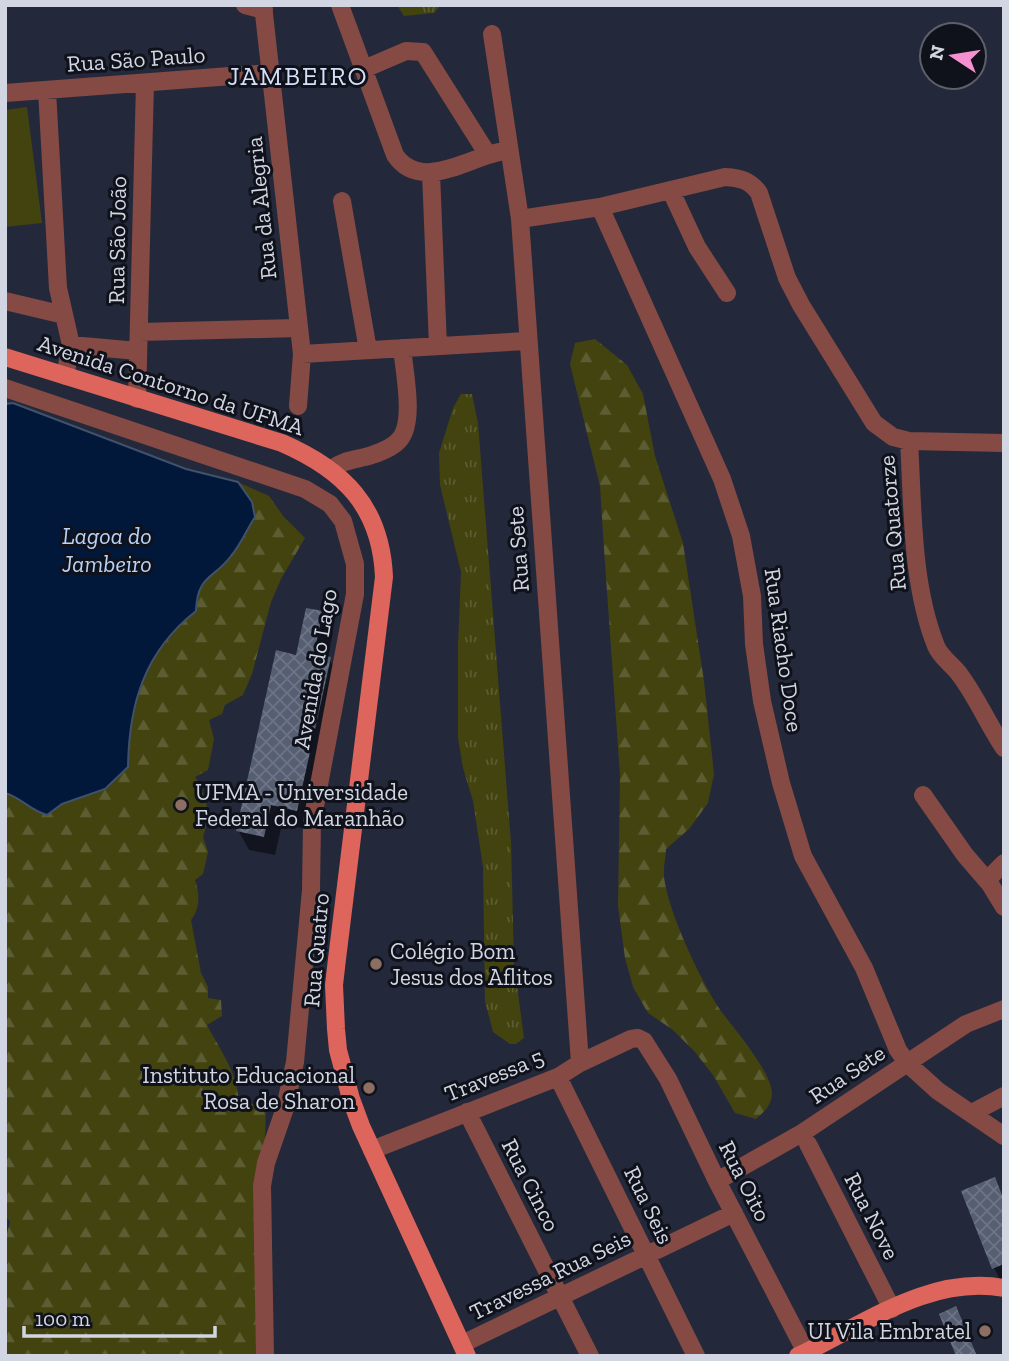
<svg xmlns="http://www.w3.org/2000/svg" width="1009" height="1361" font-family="'Zilla Slab',serif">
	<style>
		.grass { fill: url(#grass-tufts) }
		.forest { fill: url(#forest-firs) }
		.garden { fill: #42430f }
		.water { fill: #02183a; stroke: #40516c; stroke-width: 2 }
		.shadow { fill: #0007 }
		.building { fill: url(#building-cross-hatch) }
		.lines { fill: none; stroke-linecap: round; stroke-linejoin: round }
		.minor { stroke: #854a44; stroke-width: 18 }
		.major { stroke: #de655b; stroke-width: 18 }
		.education-dot { fill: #8d6e63; stroke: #0f121a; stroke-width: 2.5 }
		.labels { text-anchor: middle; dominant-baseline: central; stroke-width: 6; stroke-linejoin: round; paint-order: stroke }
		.street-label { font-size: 23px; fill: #d2d6e2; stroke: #0f121a }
		.poi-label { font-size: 23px; fill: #d2d6e2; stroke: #0f121a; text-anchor: start }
		.water-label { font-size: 24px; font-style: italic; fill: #b8d2f8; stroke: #0f121a }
		.quarter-label { font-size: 26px; letter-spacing: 2px; fill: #d6dff7; stroke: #0f121a }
	</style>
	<defs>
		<pattern id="grass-tufts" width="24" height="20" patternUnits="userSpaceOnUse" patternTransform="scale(1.75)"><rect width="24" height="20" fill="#42430f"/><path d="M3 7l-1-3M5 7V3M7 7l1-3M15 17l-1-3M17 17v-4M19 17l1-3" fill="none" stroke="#5c5d32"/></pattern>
		<pattern id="forest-firs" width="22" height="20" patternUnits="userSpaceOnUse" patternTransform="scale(1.75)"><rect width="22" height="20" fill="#42430f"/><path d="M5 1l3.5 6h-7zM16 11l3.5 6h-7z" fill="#5c5d32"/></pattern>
		<pattern id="building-cross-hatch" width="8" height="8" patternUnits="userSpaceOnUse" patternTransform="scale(1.75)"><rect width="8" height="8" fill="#565e72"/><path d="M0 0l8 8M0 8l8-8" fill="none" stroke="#6d7486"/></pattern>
	</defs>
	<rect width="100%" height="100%" fill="#23293b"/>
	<path class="grass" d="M397,5h44l-7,8 -30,3z
		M461,394h11l6,29 33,420 3,121 10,74 -8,6h-6l-17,-12 -8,-31 -2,-134 -10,-66 -10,-33 -5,-30v-92l3,-74 -21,-87 -1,-32 14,-45z"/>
	<path class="forest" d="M595,339l32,26 16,29 12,62 28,87 21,138 10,93 -6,29 -19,26 -23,20c0,8 -3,18 -2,27 3,34 39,111 60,139 13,17 47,57 48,78 0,12 -8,19 -16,26l-21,-6 -22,-38 -18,-23 -22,-22 -25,-17 -15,-26 -8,-29 -7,-52 2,-131 -16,-226 -4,-63 -30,-122 5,-21z
		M238,482l31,14 15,21 21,21 -24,41 -10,23 -19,72 -9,21 -18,10 -3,9 -13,6 5,19 -6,31 -13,7c13,23 16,35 8,60l5,15 -5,22 -8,6c5,15 5,28 -4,40l10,53 7,14v11l13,2 1,16 -15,9c12,23 33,52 31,77l28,3 -7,251h-254v-114l5,-21 -5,-4v-424c17,5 24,17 42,22l15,-11 43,-15 23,-22c1,-63 16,-115 68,-156 1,-36 18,-32 35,-55 10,-12 17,-26 24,-39l-3,-15z"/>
	<path class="garden" d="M27,107l15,116 -37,4v-117z"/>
	<path class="water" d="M13,403l173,66 52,13 14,20 3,15c-8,12 -14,27 -24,39 -17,23 -34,19 -35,55 -52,41 -67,93 -68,156l-23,22 -43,15 -15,11c-18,-5 -25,-17 -42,-22v-389z"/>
	<path class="shadow" d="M322,613l11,19 -5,26 13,20 -34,151 -25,-5 -7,31 -26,-5 -11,-20 59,-173z
		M994,1180l10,18v81l-3,2 -7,-13z"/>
	<path class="building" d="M306,608l17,3 -9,42 17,4 -34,154 -26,-6 -7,32 -28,-6 40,-181 20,5z
		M995,1177l9,23v64l-12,5 -31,-78z
		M956,1306l21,50h-21l-17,-42z"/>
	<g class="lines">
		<path class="minor" d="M245,5l19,5
			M263,5l39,349 -4,52
			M340,5l55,150c22,33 63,10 93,0
			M492,34l28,185 60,844
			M364,69l42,-18 17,1 65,103 11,-3
			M47,90l11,198 13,57 -6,31
			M5,93l266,-20
			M431,173l7,173
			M671,191l26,56 30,46
			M342,201l26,149
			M600,207l122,272 19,57 11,60 2,48 8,57 19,82 22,73 61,112 34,82 9,13 31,28 66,45
			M520,219l80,-12 125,-30c15,1 25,3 34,16l28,85 14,27 73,118 19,14 16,4 95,2
			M5,301l59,14
			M139,332l160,-4
			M71,345l67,6
			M302,354l225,-13
			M5,388l300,101 25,15 13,17 12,43v30l-43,228 -1,68 -16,172 -10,46 -19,55 -4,23 3,170
			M137,399l8,-316
			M909,441c4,67 2,142 27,205 5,12 17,19 24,29 17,23 28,49 44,73
			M332,469c13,-10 25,-9 40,-14 9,-3 22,-8 28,-16 15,-18 4,-69 2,-91
			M923,795l42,60 25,29 14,23
			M987,880l17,-17
			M558,1077l138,279
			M467,1112l123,244
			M972,1113l32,-17
			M808,1144l84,165
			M372,1150l186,-73 22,-14 51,-24 7,-1 6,3 24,38 49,102 91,175
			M717,1181l85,-48 164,-109 38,-15
			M462,1344l272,-131"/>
		<path class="major" d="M5,357l277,86c62,27 99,64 102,134l-47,382 -3,26 2,44 2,21 13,49 10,27 106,230
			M798,1356c64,-30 132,-82 206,-68"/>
	</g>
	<g class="education-dot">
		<circle cx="181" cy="805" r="7"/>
		<circle cx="376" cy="964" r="7"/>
		<circle cx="369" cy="1088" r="7"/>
		<circle cx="985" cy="1331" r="7"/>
	</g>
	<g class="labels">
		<g class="street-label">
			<text transform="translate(136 59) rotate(-4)">Rua São Paulo</text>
			<text transform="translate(261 208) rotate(-96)">Rua da Alegria</text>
			<text transform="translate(117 240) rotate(-89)">Rua São João</text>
			<text transform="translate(171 385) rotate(18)">Avenida Contorno da UFMA</text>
			<text transform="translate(892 523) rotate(-95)">Rua Quatorze</text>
			<text transform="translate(518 549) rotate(-94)">Rua Sete</text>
			<text transform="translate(784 650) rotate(82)">Rua Riacho Doce</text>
			<text transform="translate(315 669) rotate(-80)">Avenida do Lago</text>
			<text transform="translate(316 950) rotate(-85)">Rua Quatro</text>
			<text transform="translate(847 1074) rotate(-34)">Rua Sete</text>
			<text transform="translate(494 1075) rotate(-22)">Travessa 5</text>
			<text transform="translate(745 1181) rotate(63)">Rua Oito</text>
			<text transform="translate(531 1185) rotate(63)">Rua Cinco</text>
			<text transform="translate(649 1205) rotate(64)">Rua Seis</text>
			<text transform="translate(872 1216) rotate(63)">Rua Nove</text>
			<text transform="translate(550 1275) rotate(-26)">Travessa Rua Seis</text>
		</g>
		<g class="poi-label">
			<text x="195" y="792">UFMA - Universidade<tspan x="195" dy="26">Federal do Maranhão</tspan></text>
			<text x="390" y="951">Colégio Bom<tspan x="390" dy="26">Jesus dos Aflitos</tspan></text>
			<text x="355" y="1075" text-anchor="end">Instituto Educacional<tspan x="355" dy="26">Rosa de Sharon</tspan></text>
			<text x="971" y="1331" text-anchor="end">UI Vila Embratel</text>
		</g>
		<g class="water-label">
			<text x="107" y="535">Lagoa do<tspan x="107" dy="28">Jambeiro</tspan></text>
		</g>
		<g class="quarter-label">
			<text x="298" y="76">JAMBEIRO</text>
		</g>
	</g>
	<rect width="1009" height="1361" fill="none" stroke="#d2d6e2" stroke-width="14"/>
	<g transform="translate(953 56) rotate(282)"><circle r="33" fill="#0f121a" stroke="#5d606a" stroke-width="2"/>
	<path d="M0-5L12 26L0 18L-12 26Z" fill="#f690d0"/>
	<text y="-10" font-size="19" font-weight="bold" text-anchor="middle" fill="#d2d6e2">N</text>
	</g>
	<path d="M24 1326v10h191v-10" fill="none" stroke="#d2d6e2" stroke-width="3.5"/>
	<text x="35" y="1326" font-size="21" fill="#d2d6e2" stroke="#0f121a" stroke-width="5" paint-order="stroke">100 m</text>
</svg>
